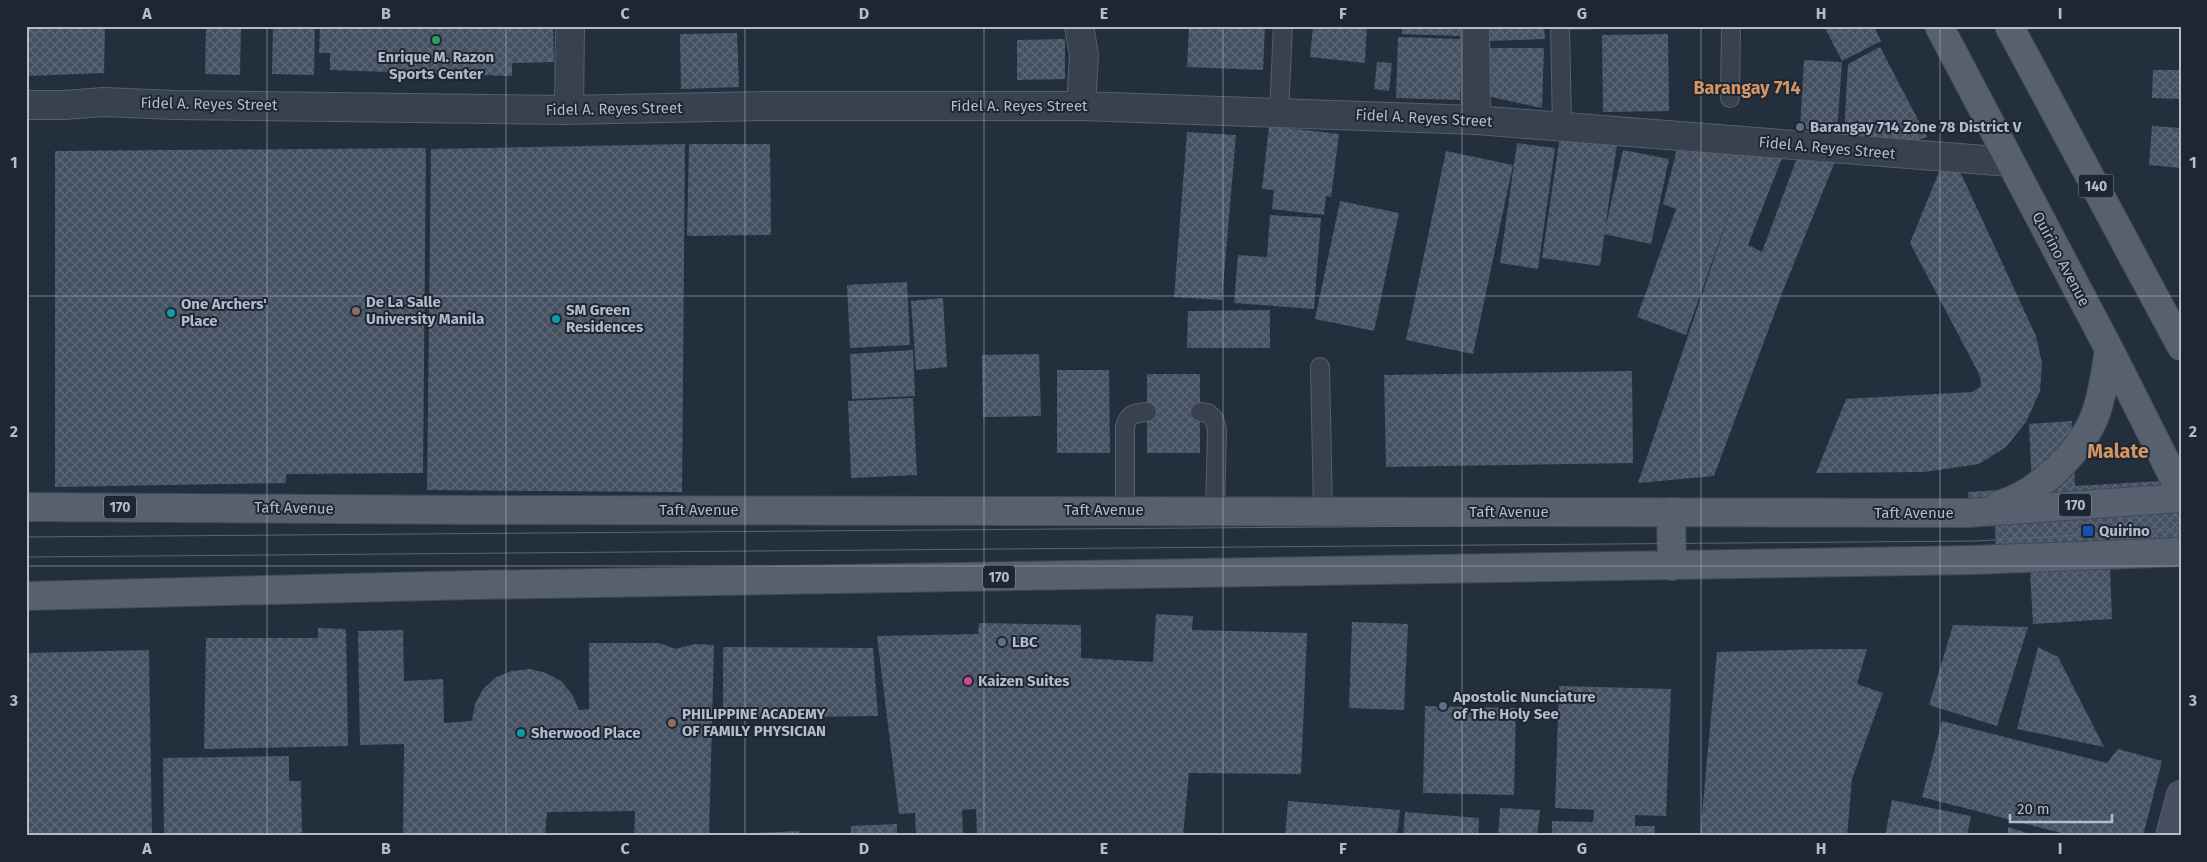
<svg xmlns="http://www.w3.org/2000/svg" width="2207" height="862" font-family="'Fira Sans',sans-serif">
	<style>
		.building { fill: url(#building-cross-hatch) }
		.lines { fill: none; stroke-linecap: round; stroke-linejoin: round }
		.lane-casing { stroke: #565f6c; stroke-width: 20 }
		.street-casing { stroke: #565f6c; stroke-width: 30 }
		.secondary-casing { stroke: #565f6c; stroke-width: 30 }
		.primary-casing { stroke: #414a57; stroke-width: 30 }
		.lane { stroke: #38414e; stroke-width: 18 }
		.street { stroke: #38414e; stroke-width: 28 }
		.secondary { stroke: #465061; stroke-width: 28 }
		.primary { stroke: #56606e; stroke-width: 28 }
		.tram { stroke: #5a6575; stroke-width: 1 }
		.grid { fill: none; stroke: #b4bcc9; stroke-width: 1; stroke-opacity: 0.55 }
		.leisure-dot { fill: #2e9e5b; stroke: #1d2633; stroke-width: 2 }
		.service-dot { fill: #5c6f8a; stroke: #1d2633; stroke-width: 2 }
		.education-dot { fill: #8d6e63; stroke: #1d2633; stroke-width: 2 }
		.culture-dot { fill: #0f9aa8; stroke: #1d2633; stroke-width: 2 }
		.transit-dot { fill: #1a4fb4; stroke: #1d2633; stroke-width: 2 }
		.hotel-dot { fill: #d1479c; stroke: #1d2633; stroke-width: 2 }
		.labels { text-anchor: middle; dominant-baseline: central; stroke-width: 4; stroke-linejoin: round; paint-order: stroke }
		.shield { fill: #1d2633; stroke: #878f9c; stroke-width: 1 }
		.shield-label { font-size: 14px; font-weight: bold; fill: #b4bcc9 }
		.poi-label { font-size: 15px; font-weight: bold; fill: #b4bcc9; stroke: #1d2633; text-anchor: start }
		.street-label { font-size: 15px; fill: #b4bcc9; stroke: #1d2633 }
		.quarter-label { font-size: 18px; font-weight: bold; fill: #d59563; stroke: #1d2633 }
		.district-label { font-size: 20px; font-weight: bold; fill: #d59563; stroke: #1d2633 }
		.neatline { fill: none; stroke: #b4bcc9; stroke-width: 2 }
		.grid-label { font-size: 16px; text-anchor: middle; font-weight: bold; fill: #b4bcc9 }
	</style>
	<defs>
		<pattern id="building-cross-hatch" width="8" height="8" patternUnits="userSpaceOnUse" patternTransform="scale(1.25)"><rect width="8" height="8" fill="#455162"/><path d="M0 0l8 8M0 8l8-8" fill="none" stroke="#5d6877"/></pattern>
	</defs>
	<rect width="100%" height="100%" fill="#242f3e"/>
	<path class="building" d="M26,26h79l-1,47 -78,3z
		M206,26h35l-1,49 -35,-1z
		M273,26h42l-1,49 -42,-1z
		M320,26h233l1,36 -42,1v13l-182,-6v-17h-11z
		M1189,26h76l-2,44 -76,-3z
		M1313,26h54l-2,37 -55,-6z
		M1402,26h58v10l-58,-2z
		M1487,26h57l1,13 -57,2z
		M1566,26h78v2l-78,2z
		M1824,26h50l7,15 -39,20z
		M737,33l2,54 -58,2 -1,-55z
		M1668,34l1,77 -66,1 -1,-77z
		M1398,37l64,2 -2,61 -64,-2z
		M1065,39v40l-48,1v-40z
		M1880,47l47,90 -32,10 -51,-15 4,-68z
		M1490,48h54l-2,60 -55,-12z
		M1804,60l38,2 -5,70 -37,-3z
		M1377,62l15,1 -3,28 -15,-2z
		M2153,70h28v29l-29,-1z
		M1269,126l70,8 -8,63 -5,-1 -2,19 -52,-6 2,-19 -12,-1z
		M2152,126l29,2v40l-32,-3z
		M1187,132l49,3 -14,165 -48,-3z
		M1560,136l57,8 -17,122 -58,-8z
		M1679,141l105,12 -36,92 14,7 36,-97 38,4 -54,134 -68,183 -76,7 95,-280 -47,132 -49,-18 39,-108 -13,-5z
		M1517,143l38,5 -17,121 -38,-6z
		M685,144l-3,348 -255,-2 4,-341z
		M689,144h81l1,91 -84,1z
		M426,148l-3,325 -137,1v9l-231,4v-336z
		M1623,150l46,9 -18,85 -47,-10z
		M1446,151l67,14 -40,189 -67,-14z
		M1956,163l80,173 6,27 -2,28 -14,31 -20,25 -27,17 -55,8 -108,1 30,-74 126,-7 8,-5 1,-5 -2,-8 -69,-131 29,-71z
		M1340,201l59,12 -25,118 -59,-12z
		M1270,215l51,3 -7,91 -80,-6 4,-48 29,2z
		M907,282l3,63 -60,3 -3,-63z
		M943,298l4,69 -31,3 -5,-69z
		M1270,310v38h-83l1,-37z
		M913,350l2,46 -63,3 -2,-45z
		M1039,354l2,62 -58,1 -1,-62z
		M1057,370h52l1,83h-53z
		M1632,371l1,92 -247,4 -2,-92z
		M1147,374h53v79h-53z
		M913,398l4,77 -66,3 -3,-77z
		M2072,421l3,65 106,-6v82l-71,4 2,53 -79,5 -3,-53 -58,3 -1,-25 25,-2 -2,-34 -25,2 -1,-23 64,-4 -3,-64z
		M1156,614l37,2 -1,14 115,3 -6,141 -112,-1 -6,63h-206l-1,-27 -14,1 1,26h-47l-1,-23 -16,1 -22,-178 101,-2 1,-11 102,2v33l72,4z
		M1352,622l56,2 -4,86 -55,-2z
		M1953,625l75,2 -31,99 -68,-21z
		M318,628l28,1 2,117 -144,3 2,-111h112z
		M403,630l1,51 39,-2 1,44 28,-2 3,-17 8,-15 13,-12 16,-6 18,-2 16,4 15,8 11,13 7,16 10,-1v-66h70l17,6 18,-5 20,1 -5,191h-75l1,-25 -88,1 -2,24h-142l1,-92 -44,1 -2,-114z
		M723,647l150,1 5,68 -155,2z
		M2038,647l20,10 46,90 -87,-18z
		M1820,649h47l-10,35 26,9 -31,86 -5,57h-147l17,-184z
		M149,650l3,186h-126v-183z
		M1559,686l112,3 -5,127 -31,-1v11h20v10h-103v-15l41,1 1,-12 -39,-2z
		M1425,706l91,2 -2,87 -91,-2z
		M1942,721l165,42 11,-14 44,12 -19,75h-70l-151,-39z
		M289,756v25h12l1,55h-138l-1,-78z
		M1892,800l79,16 -4,20h-82z
		M1288,801l112,9 -3,26h-112z
		M1500,808l40,2 -3,26h-39z
		M1405,812l74,6 -1,18h-75z
		M897,824v12h-46v-10z
		M2008,827l25,8v1h-25z
		M799,831v5h-67l-1,-2z"/>
	<g class="lines">
		<g class="lane-casing">
			<path id="lane" d="M1560,26l2,101
				M1730,98l1,-72
				M1279,113l4,-87
				M1320,367l3,144
				M1200,412l8,1 6,6 3,11 -2,80
				M1125,510v-83c3,-13 9,-14 22,-15"/>
		</g>
		<g class="street-casing">
			<path id="street" d="M1079,26l5,29 -3,51
				M1475,26l1,94
				M26,105h38l40,-3 71,3 390,5 201,-4h315l395,14 534,42
				M569,109l1,-83"/>
		</g>
		<g class="secondary-casing">
			<path id="secondary" d="M2170,836l11,-41"/>
		</g>
		<g class="primary-casing">
			<path id="primary" d="M1939,26l170,323 72,143
				M2009,26l172,320
				M1999,505c39,-11 83,-54 97,-92 7,-21 10,-42 13,-64
				M26,507l447,3 1495,3 213,-15
				M1671,512l1,54
				M26,596l446,-11 1500,-25 209,-8"/>
		</g>
		<use href="#lane" class="lane"/>
		<use href="#street" class="street"/>
		<use href="#secondary" class="secondary"/>
		<use href="#primary" class="primary"/>
		<path class="tram" d="M26,537l1948,-15 207,-12
			M26,557l1950,-16 205,-12"/>
	</g>
	<path class="grid" d="M267,26v810M506,26v810M745,26v810M984,26v810M1223,26v810M1462,26v810M1701,26v810M1940,26v810M26,296h2155M26,566h2155"/>
	<circle class="leisure-dot" cx="436" cy="40" r="5"/>
	<g class="service-dot">
		<circle cx="1800" cy="127" r="5"/>
		<circle cx="1002" cy="642" r="5"/>
		<circle cx="1443" cy="706" r="5"/>
	</g>
	<g class="education-dot">
		<circle cx="356" cy="311" r="5"/>
		<circle cx="672" cy="723" r="5"/>
	</g>
	<g class="culture-dot">
		<circle cx="171" cy="313" r="5"/>
		<circle cx="556" cy="319" r="5"/>
		<circle cx="521" cy="733" r="5"/>
	</g>
	<rect class="transit-dot" x="2082" y="525" width="12" height="12" rx="2.5"/>
	<circle class="hotel-dot" cx="968" cy="681" r="5"/>
	<g class="labels">
		<g class="shield">
			<rect x="2078.5" y="174.5" width="35" height="23" rx="4"/>
			<rect x="2059" y="493.5" width="32" height="23" rx="4"/>
			<rect x="104" y="495.5" width="32" height="23" rx="4"/>
			<rect x="983" y="565.5" width="32" height="23" rx="4"/>
		</g>
		<g class="shield-label">
			<text x="2096" y="186">140</text>
			<text x="2075" y="505">170</text>
			<text x="120" y="507">170</text>
			<text x="999" y="577">170</text>
		</g>
		<g class="poi-label">
			<text x="436" y="57" text-anchor="middle">Enrique M. Razon<tspan x="436" dy="17">Sports Center</tspan></text>
			<text x="1810" y="127">Barangay 714 Zone 78 District V</text>
			<text x="366" y="302">De La Salle<tspan x="366" dy="17">University Manila</tspan></text>
			<text x="181" y="304">One Archers'<tspan x="181" dy="17">Place</tspan></text>
			<text x="566" y="310">SM Green<tspan x="566" dy="17">Residences</tspan></text>
			<text x="2099" y="531">Quirino</text>
			<text x="1012" y="642">LBC</text>
			<text x="978" y="681">Kaizen Suites</text>
			<text x="1453" y="697">Apostolic Nunciature<tspan x="1453" dy="17">of The Holy See</tspan></text>
			<text x="682" y="714">PHILIPPINE ACADEMY<tspan x="682" dy="17">OF FAMILY PHYSICIAN</tspan></text>
			<text x="531" y="733">Sherwood Place</text>
		</g>
		<g class="street-label">
			<text transform="translate(209 104) rotate(1)">Fidel A. Reyes Street</text>
			<text x="1019" y="106">Fidel A. Reyes Street</text>
			<text transform="translate(614 109) rotate(-1)">Fidel A. Reyes Street</text>
			<text transform="translate(1424 118) rotate(3)">Fidel A. Reyes Street</text>
			<text transform="translate(1827 148) rotate(5)">Fidel A. Reyes Street</text>
			<text transform="translate(2061 259) rotate(62)">Quirino Avenue</text>
			<text transform="translate(294 508) rotate(1)">Taft Avenue</text>
			<text x="699" y="510">Taft Avenue</text>
			<text x="1104" y="510">Taft Avenue</text>
			<text x="1509" y="512">Taft Avenue</text>
			<text x="1914" y="513">Taft Avenue</text>
		</g>
		<g class="quarter-label">
			<text x="1747" y="88">Barangay 714</text>
		</g>
		<g class="district-label">
			<text x="2118" y="451">Malate</text>
		</g>
	</g>
	<rect width="2207" height="862" fill="none" stroke="#1d2633" stroke-width="55"/>
	<path d="M2010 814v8h102v-8" fill="none" stroke="#b4bcc9" stroke-width="2.5"/>
	<text x="2017" y="814" font-size="15" fill="#b4bcc9" stroke="#1d2633" stroke-width="4" paint-order="stroke">20 m</text>
	<rect x="28" y="28" width="2152" height="806" class="neatline"/>
	<g class="grid-label">
		<text x="147" y="19">A</text>
		<text x="386" y="19">B</text>
		<text x="625" y="19">C</text>
		<text x="864" y="19">D</text>
		<text x="1104" y="19">E</text>
		<text x="1343" y="19">F</text>
		<text x="1582" y="19">G</text>
		<text x="1821" y="19">H</text>
		<text x="2060" y="19">I</text>
		<text x="14" y="168">1</text>
		<text x="2193" y="168">1</text>
		<text x="14" y="437">2</text>
		<text x="2193" y="437">2</text>
		<text x="14" y="706">3</text>
		<text x="2193" y="706">3</text>
		<text x="147" y="854">A</text>
		<text x="386" y="854">B</text>
		<text x="625" y="854">C</text>
		<text x="864" y="854">D</text>
		<text x="1104" y="854">E</text>
		<text x="1343" y="854">F</text>
		<text x="1582" y="854">G</text>
		<text x="1821" y="854">H</text>
		<text x="2060" y="854">I</text>
	</g>
</svg>
